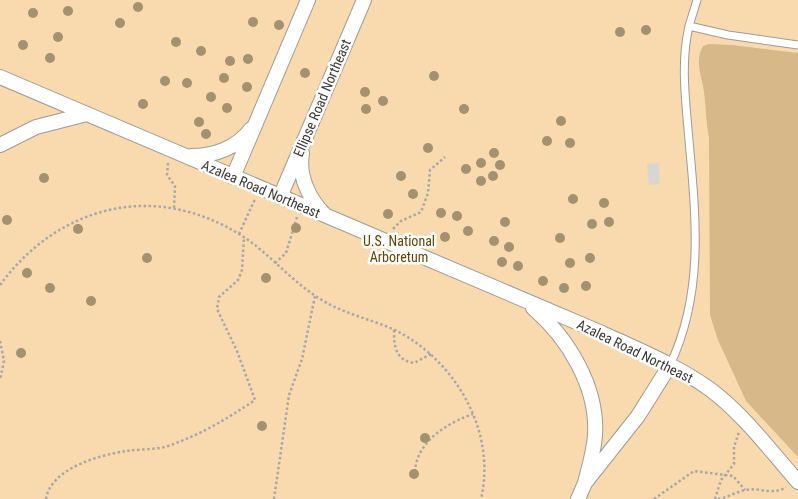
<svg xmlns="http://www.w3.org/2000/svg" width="798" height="499" font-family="'Roboto Condensed',sans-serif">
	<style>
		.green { fill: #f9daae }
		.forest { fill: #d7b889 }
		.building { fill: #d9d6d1 }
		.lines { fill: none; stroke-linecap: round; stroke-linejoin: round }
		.service-casing { stroke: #9f9b97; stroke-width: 9 }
		.minor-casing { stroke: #9f9b97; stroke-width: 16 }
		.path { stroke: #aaa7a3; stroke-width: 2.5; stroke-dasharray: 2.5 2.5; stroke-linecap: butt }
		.service { stroke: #fff; stroke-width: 7 }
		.minor { stroke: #fff; stroke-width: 14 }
		.tree { fill: #a4926e }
		.labels { text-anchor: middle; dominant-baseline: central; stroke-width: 5; stroke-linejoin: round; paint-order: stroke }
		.street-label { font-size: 14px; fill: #3c3a38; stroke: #fff }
		.park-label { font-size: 14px; fill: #634408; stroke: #fff }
	</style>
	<rect width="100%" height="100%" fill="#f4f1eb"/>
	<path class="green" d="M0,0h798v499h-798z"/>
	<path class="forest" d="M709,44l23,1 66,8v404l-52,-56 -28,-61 -8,-25 -1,-177c-3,-15 -3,-31 -5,-46 -2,-16 -10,-31 -1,-46z"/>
	<path class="building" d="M659,163l1,21 -11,1 -2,-21z"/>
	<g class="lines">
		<g class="service-casing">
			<path id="service" d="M689,26l8,-26
				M670,365c36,-76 25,-155 18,-236 -3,-35 -7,-68 1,-103l39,9 70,10"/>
		</g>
		<g class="minor-casing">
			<path id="minor" d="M0,77l602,256c37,17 76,33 109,57 33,25 60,61 87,92
				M0,145l36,-18 51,-13
				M302,153c-4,23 7,46 23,62
				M191,156c23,0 46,-8 60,-27
				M233,177l75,-177
				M280,197l84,-197
				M533,308c35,30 65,79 62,127 -1,16 -6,32 -10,48
				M578,499l7,-16 53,-67 32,-51"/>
		</g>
		<path class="path" d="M168,163l-1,12 8,11 -1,23
			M393,229l8,-8 20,-9 7,-19 2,-23 15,-13
			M239,234l16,-35
			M275,263l11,-10 11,-36
			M0,285c58,-79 153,-104 239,-51 31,19 52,48 83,66 22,14 49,19 73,30 60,30 102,101 86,169
			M394,330c0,16 1,30 20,33l17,-9
			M0,341l4,20 -4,19
			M415,472c1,-30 32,-49 58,-58
			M46,499c5,-31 54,-44 80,-48 13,-2 29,-1 42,-5 32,-11 59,-27 87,-46l-18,-49 -20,-42 2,-12 19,-17 4,-10 2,-33
			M274,499l15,-104 13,-36 13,-63
			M654,499l40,-28 39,5 12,14
			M715,499l6,-19 13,-16v-17l5,-15
			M718,499c11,-2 20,-8 28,-9 13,-3 27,6 40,-3"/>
		<use href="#service" class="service"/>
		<use href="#minor" class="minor"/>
	</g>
	<g class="tree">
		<circle cx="138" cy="7" r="5"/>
		<circle cx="68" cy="11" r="5"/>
		<circle cx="33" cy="13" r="5"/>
		<circle cx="253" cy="22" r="5"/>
		<circle cx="120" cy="23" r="5"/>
		<circle cx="279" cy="25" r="5"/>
		<circle cx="646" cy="30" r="5"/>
		<circle cx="620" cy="32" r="5"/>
		<circle cx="58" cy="37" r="5"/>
		<circle cx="176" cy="42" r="5"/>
		<circle cx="23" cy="45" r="5"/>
		<circle cx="201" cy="51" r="5"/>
		<circle cx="50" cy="58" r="5"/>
		<circle cx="248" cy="59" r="5"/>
		<circle cx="230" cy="61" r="5"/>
		<circle cx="305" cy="73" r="5"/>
		<circle cx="434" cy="76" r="5"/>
		<circle cx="224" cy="78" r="5"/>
		<circle cx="165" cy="81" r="5"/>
		<circle cx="187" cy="83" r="5"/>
		<circle cx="247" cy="87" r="5"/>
		<circle cx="365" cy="92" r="5"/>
		<circle cx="211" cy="97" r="5"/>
		<circle cx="383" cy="101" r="5"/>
		<circle cx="143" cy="104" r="5"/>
		<circle cx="227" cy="108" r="5"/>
		<circle cx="366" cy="109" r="5"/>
		<circle cx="464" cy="109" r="5"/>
		<circle cx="561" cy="121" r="5"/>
		<circle cx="199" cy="122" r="5"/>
		<circle cx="206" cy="134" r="5"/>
		<circle cx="547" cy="141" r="5"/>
		<circle cx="570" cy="143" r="5"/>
		<circle cx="428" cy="148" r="5"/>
		<circle cx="494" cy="153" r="5"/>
		<circle cx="481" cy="163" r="5"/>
		<circle cx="500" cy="165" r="5"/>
		<circle cx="466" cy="169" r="5"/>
		<circle cx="401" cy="176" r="5"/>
		<circle cx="493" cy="176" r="5"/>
		<circle cx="44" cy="178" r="5"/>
		<circle cx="481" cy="181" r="5"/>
		<circle cx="413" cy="194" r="5"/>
		<circle cx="573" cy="199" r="5"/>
		<circle cx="604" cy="203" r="5"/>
		<circle cx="441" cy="213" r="5"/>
		<circle cx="388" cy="214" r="5"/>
		<circle cx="457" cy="216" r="5"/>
		<circle cx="7" cy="220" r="5"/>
		<circle cx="505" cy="222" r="5"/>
		<circle cx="609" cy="222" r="5"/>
		<circle cx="592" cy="224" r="5"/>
		<circle cx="296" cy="228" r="5"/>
		<circle cx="78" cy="229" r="5"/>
		<circle cx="468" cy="231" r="5"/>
		<circle cx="445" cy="237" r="5"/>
		<circle cx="560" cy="238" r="5"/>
		<circle cx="494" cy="241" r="5"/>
		<circle cx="509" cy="247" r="5"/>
		<circle cx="147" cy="258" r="5"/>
		<circle cx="590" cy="258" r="5"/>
		<circle cx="502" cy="262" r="5"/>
		<circle cx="570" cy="263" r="5"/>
		<circle cx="518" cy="266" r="5"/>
		<circle cx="27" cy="273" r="5"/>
		<circle cx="266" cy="278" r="5"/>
		<circle cx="543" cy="281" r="5"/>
		<circle cx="586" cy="286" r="5"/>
		<circle cx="50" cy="288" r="5"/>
		<circle cx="564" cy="288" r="5"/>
		<circle cx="91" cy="301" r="5"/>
		<circle cx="21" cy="353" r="5"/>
		<circle cx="262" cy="426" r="5"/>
		<circle cx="425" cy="438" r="5"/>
		<circle cx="414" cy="474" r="5"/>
	</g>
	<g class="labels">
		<g class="street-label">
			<text transform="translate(322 98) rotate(-67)">Ellipse Road Northeast</text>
			<text transform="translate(261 189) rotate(23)">Azalea Road Northeast</text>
			<text transform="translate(635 351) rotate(26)">Azalea Road Northeast</text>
		</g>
		<g class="park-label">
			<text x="399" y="241">U.S. National<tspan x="399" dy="16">Arboretum</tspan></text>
		</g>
	</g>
</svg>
